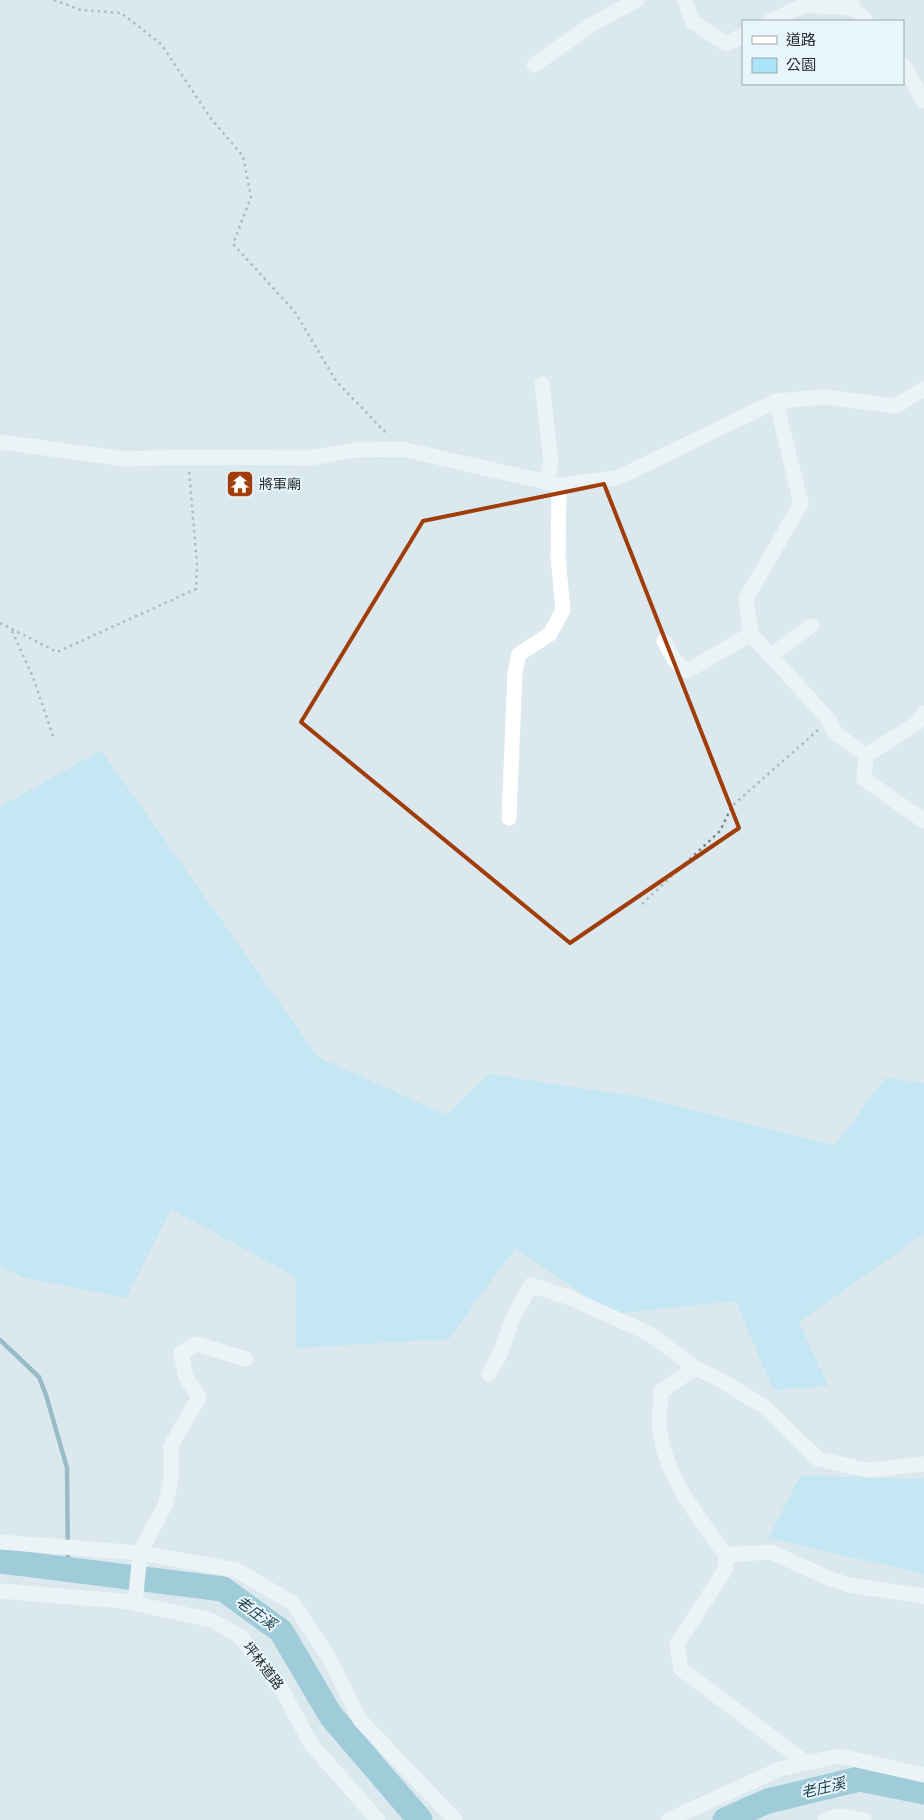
<svg xmlns="http://www.w3.org/2000/svg" width="924" height="1820" font-family="'Nunito Sans','Noto Sans TC',sans-serif">
	<style>
		.green { fill: #a9e4f8 }
		.lines { fill: none; stroke-linecap: round; stroke-linejoin: round }
		.stream { stroke: #4a8396; stroke-width: 4.5 }
		.river { stroke: #59a8c2; stroke-width: 25 }
		.path { stroke: #798285; stroke-width: 2.5; stroke-dasharray: 2.5 4; stroke-linecap: butt }
		.minor { stroke: #fff; stroke-width: 15 }
		.marked { fill: none; stroke: #a13d0b; stroke-width: 4; stroke-linejoin: round }
		.labels { text-anchor: middle; dominant-baseline: central; stroke-width: 4; stroke-linejoin: round; paint-order: stroke }
		.poi-label { font-size: 14px; fill: #272c2e; stroke: #e8f6fc; text-anchor: start }
		.street-label { font-size: 14px; fill: #272c2e; stroke: #e8f6fc }
		.water-label { font-size: 15px; font-style: italic; fill: #183d49; stroke: #e8f6fc }
	</style>
	<rect width="100%" height="100%" fill="#dbe9ee"/>
	<path class="green" d="M101,750l217,307 129,58 42,-41 151,23 195,48 50,-67 39,5v151l-125,88 29,64 -55,4 -37,-89 -124,13 -97,-66 -66,91 -153,9v-71l-125,-68 -45,89 -101,-20 -25,-11v-460z
		M800,1476l124,3v95l-156,-36z"/>
	<g class="lines">
		<path class="stream" d="M0,1340l39,37 7,18 21,73 1,101"/>
		<path class="river" d="M0,1561l223,28 58,42 50,85 89,104
			M725,1820l43,-19 91,-22 65,13"/>
		<path class="path" d="M54,0l27,10 40,3 40,31 51,76 31,36 8,41 -18,47 62,68 41,69 52,54
			M0,623l57,29 139,-63 1,-25 -8,-94
			M12,631l21,46 21,62
			M642,904l78,-73 12,-25 86,-76"/>
		<path class="minor" d="M685,0l7,21 34,23 17,-9
			M852,0l1,8 13,13
			M770,21l35,-16 48,3
			M903,64l21,37
			M534,65l60,-42 43,-23
			M542,384l9,78 -5,20
			M776,401l25,103 -55,94 5,36 78,86 6,13 31,22 50,-31 8,-11
			M0,442l125,17 63,-2 122,1 46,-8 46,-1 157,36 58,-7 159,-77 50,-4 70,9 28,-17
			M664,641l11,20 12,10 64,-37
			M770,656l41,-30
			M866,755l-2,24 60,42
			M509,818l6,-146 4,-18 31,-20 13,-24 -5,-53 1,-72
			M489,1374l11,-20 13,-37 18,-32 37,12 82,37 45,34
			M0,1542l140,11 96,17 57,33 38,58 29,59 95,100
			M726,1555l45,-3 57,26 21,7 75,11
			M0,1591l123,10 88,19 29,16 40,50 31,58 67,76
			M135,1604l5,-51 25,-48 6,-25v-34l28,-49 -13,-20 -5,-24 15,-9 50,15
			M806,1763l-125,-94 -4,-25 48,-74 1,-15c-28,-38 -61,-78 -66,-125 -2,-13 1,-27 1,-39l34,-23 22,10 48,29 53,52 50,11 56,-6
			M668,1820l112,-51 59,-13 85,19
			M825,1820l13,-4 26,4"/>
	</g>
	<path d="M0 0H924V1820H0ZM604,484l135,344 -169,115 -269,-221 122,-201z" fill="#dbe9ee" fill-opacity=".55" fill-rule="evenodd"/>
	<path class="marked" d="M604,484l135,344 -169,115 -269,-221 122,-201z"/>
	<defs>
		<g id="temple-square" transform="scale(1.4375)"><rect x="-9" y="-9" width="18" height="18" rx="4" fill="#a13d0b" stroke="#e8f6fc"/><path d="M0-6L5-2H3V0L6.5 2.5H4V6H1.5V3h-3V6H-4V2.5H-6.5L-3 0V-2H-5Z" fill="#fff"/></g>
	</defs>
	<g fill-rule="evenodd">
		<use href="#temple-square" x="240" y="484"/>
	</g>
	<g class="labels">
		<g class="poi-label">
			<text x="259" y="484">將軍廟</text>
		</g>
		<g class="street-label">
			<text transform="translate(263 1666) rotate(52)">坪林道路</text>
		</g>
		<g class="water-label">
			<text transform="translate(256 1613) rotate(36)">老庄溪</text>
			<text transform="translate(823 1788) rotate(-13)">老庄溪</text>
		</g>
	</g>
	<rect x="742" y="20" width="162" height="65" fill="#e8f6fc" stroke="#9ba5aa"/>
	<rect x="752" y="36" width="25" height="8" fill="#ffffff" stroke="#9ba5aa"/>
	<text x="786" y="45" font-size="15" fill="#272c2e">道路</text>
	<rect x="752" y="58" width="25" height="15" fill="#a9e4f8" stroke="#9ba5aa"/>
	<text x="786" y="70" font-size="15" fill="#272c2e">公園</text>
</svg>
